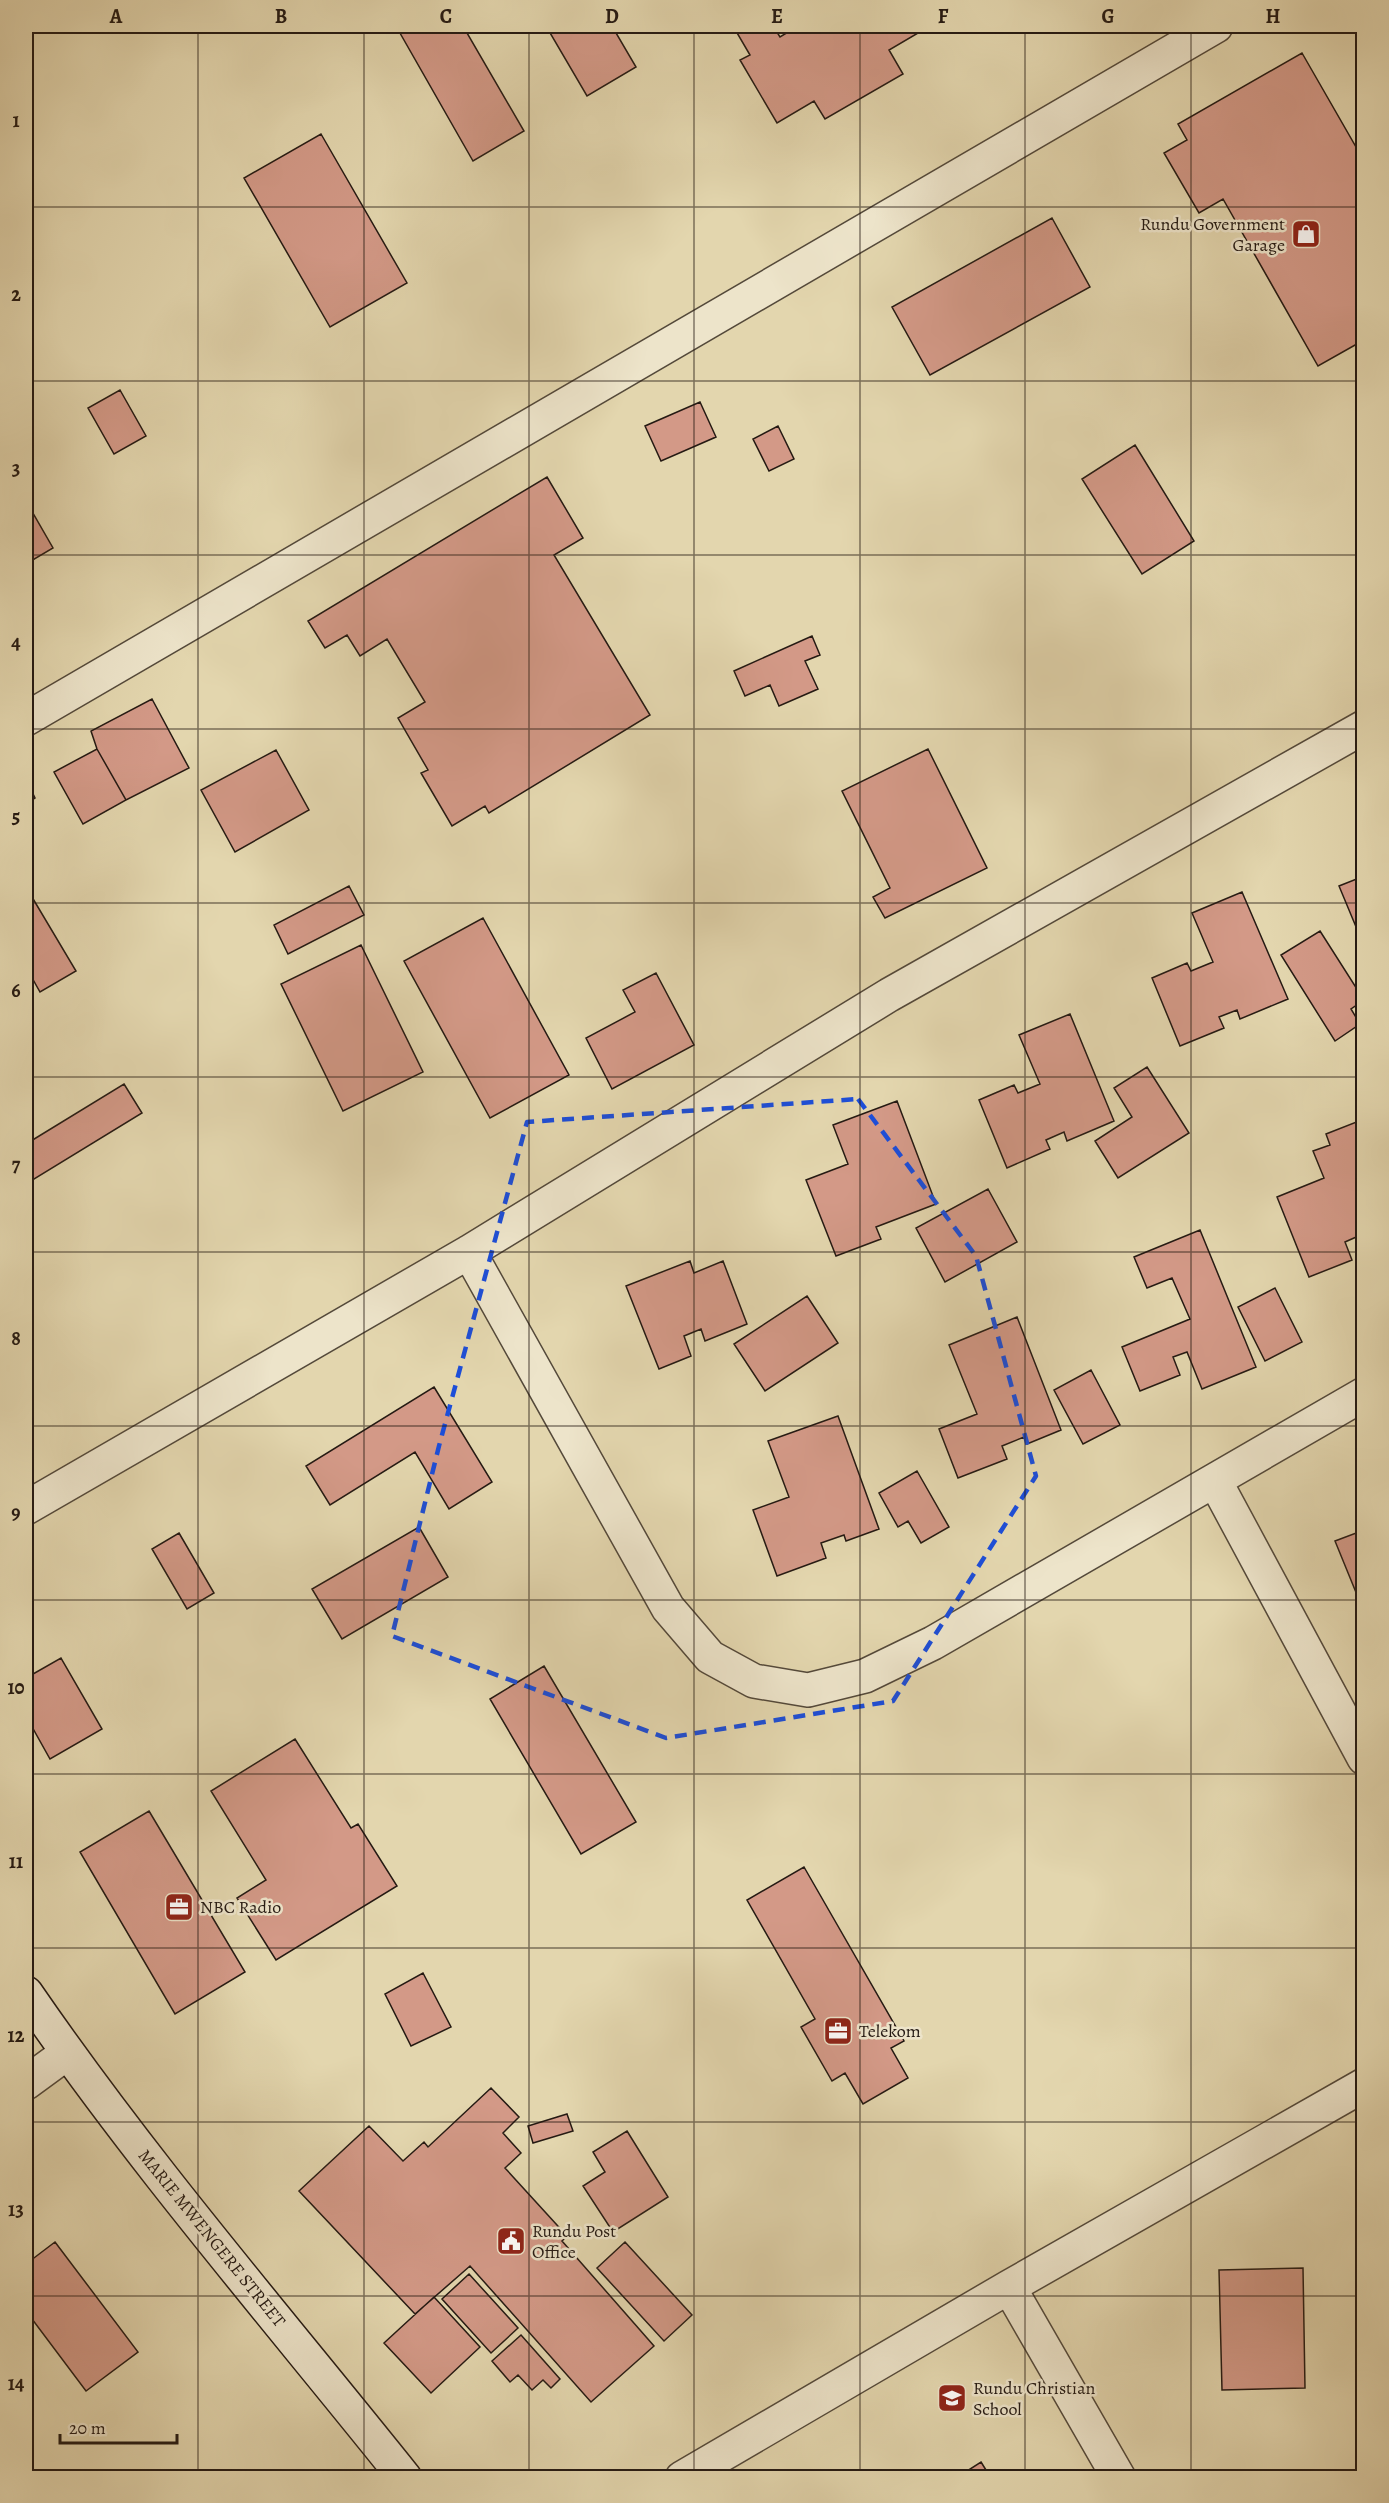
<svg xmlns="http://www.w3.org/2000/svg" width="1389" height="2503" font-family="Alegreya,serif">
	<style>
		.building { fill: #d39987; stroke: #251a13; stroke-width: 1.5 }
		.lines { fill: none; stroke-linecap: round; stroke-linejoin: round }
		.street-casing { stroke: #54493a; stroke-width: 36 }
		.secondary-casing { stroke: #251a13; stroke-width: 36 }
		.street { stroke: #ede4ca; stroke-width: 33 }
		.secondary { stroke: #ede4ca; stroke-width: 33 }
		.marked { fill: none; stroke: #1d4ed8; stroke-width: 4.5; stroke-dasharray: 12 8; stroke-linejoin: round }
		.grid { fill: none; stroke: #251a13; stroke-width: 1.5; stroke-opacity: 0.55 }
		.labels { text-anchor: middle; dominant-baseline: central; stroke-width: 5; stroke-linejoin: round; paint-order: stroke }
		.poi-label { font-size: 18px; fill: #251a13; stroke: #ede4ca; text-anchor: start }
		.street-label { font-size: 18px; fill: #251a13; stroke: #ede4ca }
		.neatline { fill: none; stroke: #251a13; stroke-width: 2 }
		.grid-label { font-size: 20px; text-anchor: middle; font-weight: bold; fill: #251a13 }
	</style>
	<rect width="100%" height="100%" fill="#e3d6ae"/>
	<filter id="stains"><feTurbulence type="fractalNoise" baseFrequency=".00333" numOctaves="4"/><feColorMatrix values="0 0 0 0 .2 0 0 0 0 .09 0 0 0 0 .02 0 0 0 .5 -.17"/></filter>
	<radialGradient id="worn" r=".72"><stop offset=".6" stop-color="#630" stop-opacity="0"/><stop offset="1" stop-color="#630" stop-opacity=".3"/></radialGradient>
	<path class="building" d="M396,26h67l61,105 -51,30z
		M546,26h66l24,41 -49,29z
		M690,26h14l-11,6z
		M733,26h40l7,11 18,-11h132l-41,24 14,24 -78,45 -11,-18 -37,22 -37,-63 10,-5z
		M1302,53l62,108v179l-46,26 -95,-167 -24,14 -35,-60 23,-13 -9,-16z
		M321,134l86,149 -77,44 -86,-149z
		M1052,218l38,69 -160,88 -38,-68z
		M120,390l26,46 -32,18 -26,-46z
		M700,402l16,35 -55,24 -16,-35z
		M778,426l16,33 -25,12 -16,-32z
		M1135,445l59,96 -52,33 -60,-95z
		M547,477l36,61 -29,17 96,160 -161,98 -4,-7 -33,20 -31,-53 7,-3 -30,-52 27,-16 -38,-63 -27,17 -13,-21 -22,13 -17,-27z
		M26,501l27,47 -27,16z
		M812,636l8,19 -15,6 13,28 -39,17 -9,-21 -25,11 -11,-25z
		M152,699l37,69 -63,32 -29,-51 -6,-18z
		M97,749l29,51 -43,24 -29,-52z
		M928,749l59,119 -102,50 -12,-21 17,-9 -48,-97z
		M276,750l33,60 -74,42 -34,-62z
		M26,779l9,19 -9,6z
		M1364,876v70l-25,-60z
		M349,886l15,29 -76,39 -14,-29z
		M26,887l50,84 -36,21 -14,-25z
		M1242,892l46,107 -48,20 -3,-9 -18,7 5,11 -44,18 -28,-68 35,-15 4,8 22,-9 -21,-49z
		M483,918l86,157 -79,43 -86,-157z
		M1320,931l44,69 -13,9 9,15 -25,17 -54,-86z
		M361,945l62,127 -80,39 -62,-127z
		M656,973l38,72 -82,44 -26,-51 49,-26 -12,-22z
		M1070,1014l44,107 -47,20 -3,-9 -18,8 4,9 -43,19 -28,-68 35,-15 4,8 22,-9 -21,-49z
		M1147,1067l42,66 -71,45 -23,-37 37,-24 -18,-29z
		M124,1084l18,29 -116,71v-40z
		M897,1101l39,103 -60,23 5,12 -45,17 -30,-76 42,-16 -15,-39z
		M1364,1119v117l-1,-2 -18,8 7,18 -43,17 -32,-80 47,-19 -11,-27 17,-6 -4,-11z
		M988,1189l29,53 -72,40 -29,-54z
		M1200,1230l56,137 -54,22 -15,-37 -14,5 7,18 -40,16 -18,-44 68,-28 -18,-41 -25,10 -13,-31z
		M690,1261l4,12 29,-12 24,63 -42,17 -4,-12 -17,7 7,20 -32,13 -33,-83z
		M1275,1288l27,54 -37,19 -27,-54z
		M807,1296l31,47 -73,48 -31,-47z
		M1017,1317l44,113 -34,14 -3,-7 -22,9 5,13 -49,19 -19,-49 38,-15 -28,-69z
		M1091,1370l29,55 -37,19 -29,-54z
		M434,1387l58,95 -43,27 -34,-57 -85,53 -24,-39z
		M838,1416l41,113 -33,12 -2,-6 -23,8 5,15 -49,18 -24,-66 36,-13 -21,-56z
		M917,1471l32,56 -28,16 -13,-22 -10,6 -19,-34z
		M419,1527l29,50 -106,62 -30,-50z
		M1364,1530v82l-29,-71z
		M179,1533l35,60 -27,16 -35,-60z
		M61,1658l41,71 -52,30 -24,-43v-38z
		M544,1666l92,156 -55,32 -91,-155z
		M295,1739l56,89 7,-4 39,62 -121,74 -39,-62 29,-18 -55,-89z
		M149,1811l96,161 -70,42 -95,-162z
		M804,1867l100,174 -13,7 17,30 -45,26 -18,-31 -13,8 -31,-54 14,-8 -68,-119z
		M423,1973l28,54 -40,19 -26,-52z
		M491,2088l28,29 -16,16 18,20 -16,15 62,68 -5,5 92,105 -63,56 -121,-136 -55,48 -116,-123 70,-65 34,35 21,-19 4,5z
		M567,2114l6,17 -40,12 -5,-17z
		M627,2131l41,66 -55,35 -30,-46 22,-14 -12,-20z
		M55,2242l83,110 -52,39 -60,-80v-47z
		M625,2242l67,73 -28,26 -67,-73z
		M1303,2268l2,120 -83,2 -3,-120z
		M469,2274l49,54 -27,25 -49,-54z
		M434,2297l46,50 -49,46 -47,-50z
		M521,2335l39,44 -9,9 -8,-8 -11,10 -14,-15 -8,7 -18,-21z
		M981,2462l10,16h-35z"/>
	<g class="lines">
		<g class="street-casing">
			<path id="street" d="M26,719l1190,-693
				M469,1252l199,356 42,49 44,24 54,9 57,-14 68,-33 431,-249
				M1215,1481l149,277
				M26,1508l443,-256 420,-257 475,-268
				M26,2083l41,-30
				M1009,2287l110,191
				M682,2478l327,-191 355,-202"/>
		</g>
		<g class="secondary-casing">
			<path id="secondary" d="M26,1993c116,169 251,325 379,485"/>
		</g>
		<use href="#street" class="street"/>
		<use href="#secondary" class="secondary"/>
	</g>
	<path class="marked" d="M858,1099l118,157 60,220 -143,225 -227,37 -274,-102 47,-190 88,-324z"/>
	<path class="grid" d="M198,26v2452M364,26v2452M529,26v2452M694,26v2452M860,26v2452M1025,26v2452M1191,26v2452M26,207h1338M26,381h1338M26,555h1338M26,729h1338M26,903h1338M26,1077h1338M26,1252h1338M26,1426h1338M26,1600h1338M26,1774h1338M26,1948h1338M26,2122h1338M26,2296h1338"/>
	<defs>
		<g id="shop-square" transform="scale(1.5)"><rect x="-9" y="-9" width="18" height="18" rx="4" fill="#8f2418" stroke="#ede4ca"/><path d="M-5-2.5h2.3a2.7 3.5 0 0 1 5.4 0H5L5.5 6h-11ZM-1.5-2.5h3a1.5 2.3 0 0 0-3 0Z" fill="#fff"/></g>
		<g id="office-square" transform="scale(1.5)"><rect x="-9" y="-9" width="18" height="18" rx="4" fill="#8f2418" stroke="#ede4ca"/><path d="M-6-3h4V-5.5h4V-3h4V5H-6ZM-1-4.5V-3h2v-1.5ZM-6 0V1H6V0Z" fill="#fff"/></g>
		<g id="civic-square" transform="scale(1.5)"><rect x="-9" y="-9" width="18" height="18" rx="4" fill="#8f2418" stroke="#ede4ca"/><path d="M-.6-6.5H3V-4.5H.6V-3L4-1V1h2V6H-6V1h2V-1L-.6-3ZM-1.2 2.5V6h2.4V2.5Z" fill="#fff"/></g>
		<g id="school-square" transform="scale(1.5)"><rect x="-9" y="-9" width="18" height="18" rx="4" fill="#8f2418" stroke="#ede4ca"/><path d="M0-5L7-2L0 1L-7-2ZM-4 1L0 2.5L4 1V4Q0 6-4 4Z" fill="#fff"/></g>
	</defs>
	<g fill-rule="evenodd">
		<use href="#shop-square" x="1306" y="234"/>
		<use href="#office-square" x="179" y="1907"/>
		<use href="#office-square" x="838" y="2031"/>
		<use href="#civic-square" x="511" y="2241"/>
		<use href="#school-square" x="952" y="2398"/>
	</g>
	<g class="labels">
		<g class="poi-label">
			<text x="1285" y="224" text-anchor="end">Rundu Government<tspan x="1285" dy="21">Garage</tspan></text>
			<text x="200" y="1907">NBC Radio</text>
			<text x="859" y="2031">Telekom</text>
			<text x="532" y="2231">Rundu Post<tspan x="532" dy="21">Office</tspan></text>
			<text x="973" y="2388">Rundu Christian<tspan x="973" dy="21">School</tspan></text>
		</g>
		<g class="street-label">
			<text transform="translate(212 2238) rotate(51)">MARIE MWENGERE STREET</text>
		</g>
	</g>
	<rect width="1389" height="2503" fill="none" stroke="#e3d6ae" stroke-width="66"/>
	<path d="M60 2434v9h117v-9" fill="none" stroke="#251a13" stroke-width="3"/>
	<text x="69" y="2434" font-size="18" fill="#251a13" stroke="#ede4ca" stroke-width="4.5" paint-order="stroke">20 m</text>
	<rect x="33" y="33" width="1323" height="2437" class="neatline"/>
	<g class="grid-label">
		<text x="116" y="23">A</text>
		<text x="281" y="23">B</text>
		<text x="446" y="23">C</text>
		<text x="612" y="23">D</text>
		<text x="777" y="23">E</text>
		<text x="943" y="23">F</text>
		<text x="1108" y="23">G</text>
		<text x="1273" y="23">H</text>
		<text x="16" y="127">1</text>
		<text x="16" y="301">2</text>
		<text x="16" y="475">3</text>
		<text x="16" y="649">4</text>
		<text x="16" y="823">5</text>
		<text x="16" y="997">6</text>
		<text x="16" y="1171">7</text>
		<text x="16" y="1345">8</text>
		<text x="16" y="1519">9</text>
		<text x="16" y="1694">10</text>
		<text x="16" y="1868">11</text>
		<text x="16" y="2042">12</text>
		<text x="16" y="2216">13</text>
		<text x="16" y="2390">14</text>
	</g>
	<rect width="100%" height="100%" filter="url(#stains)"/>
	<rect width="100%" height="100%" fill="url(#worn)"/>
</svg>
